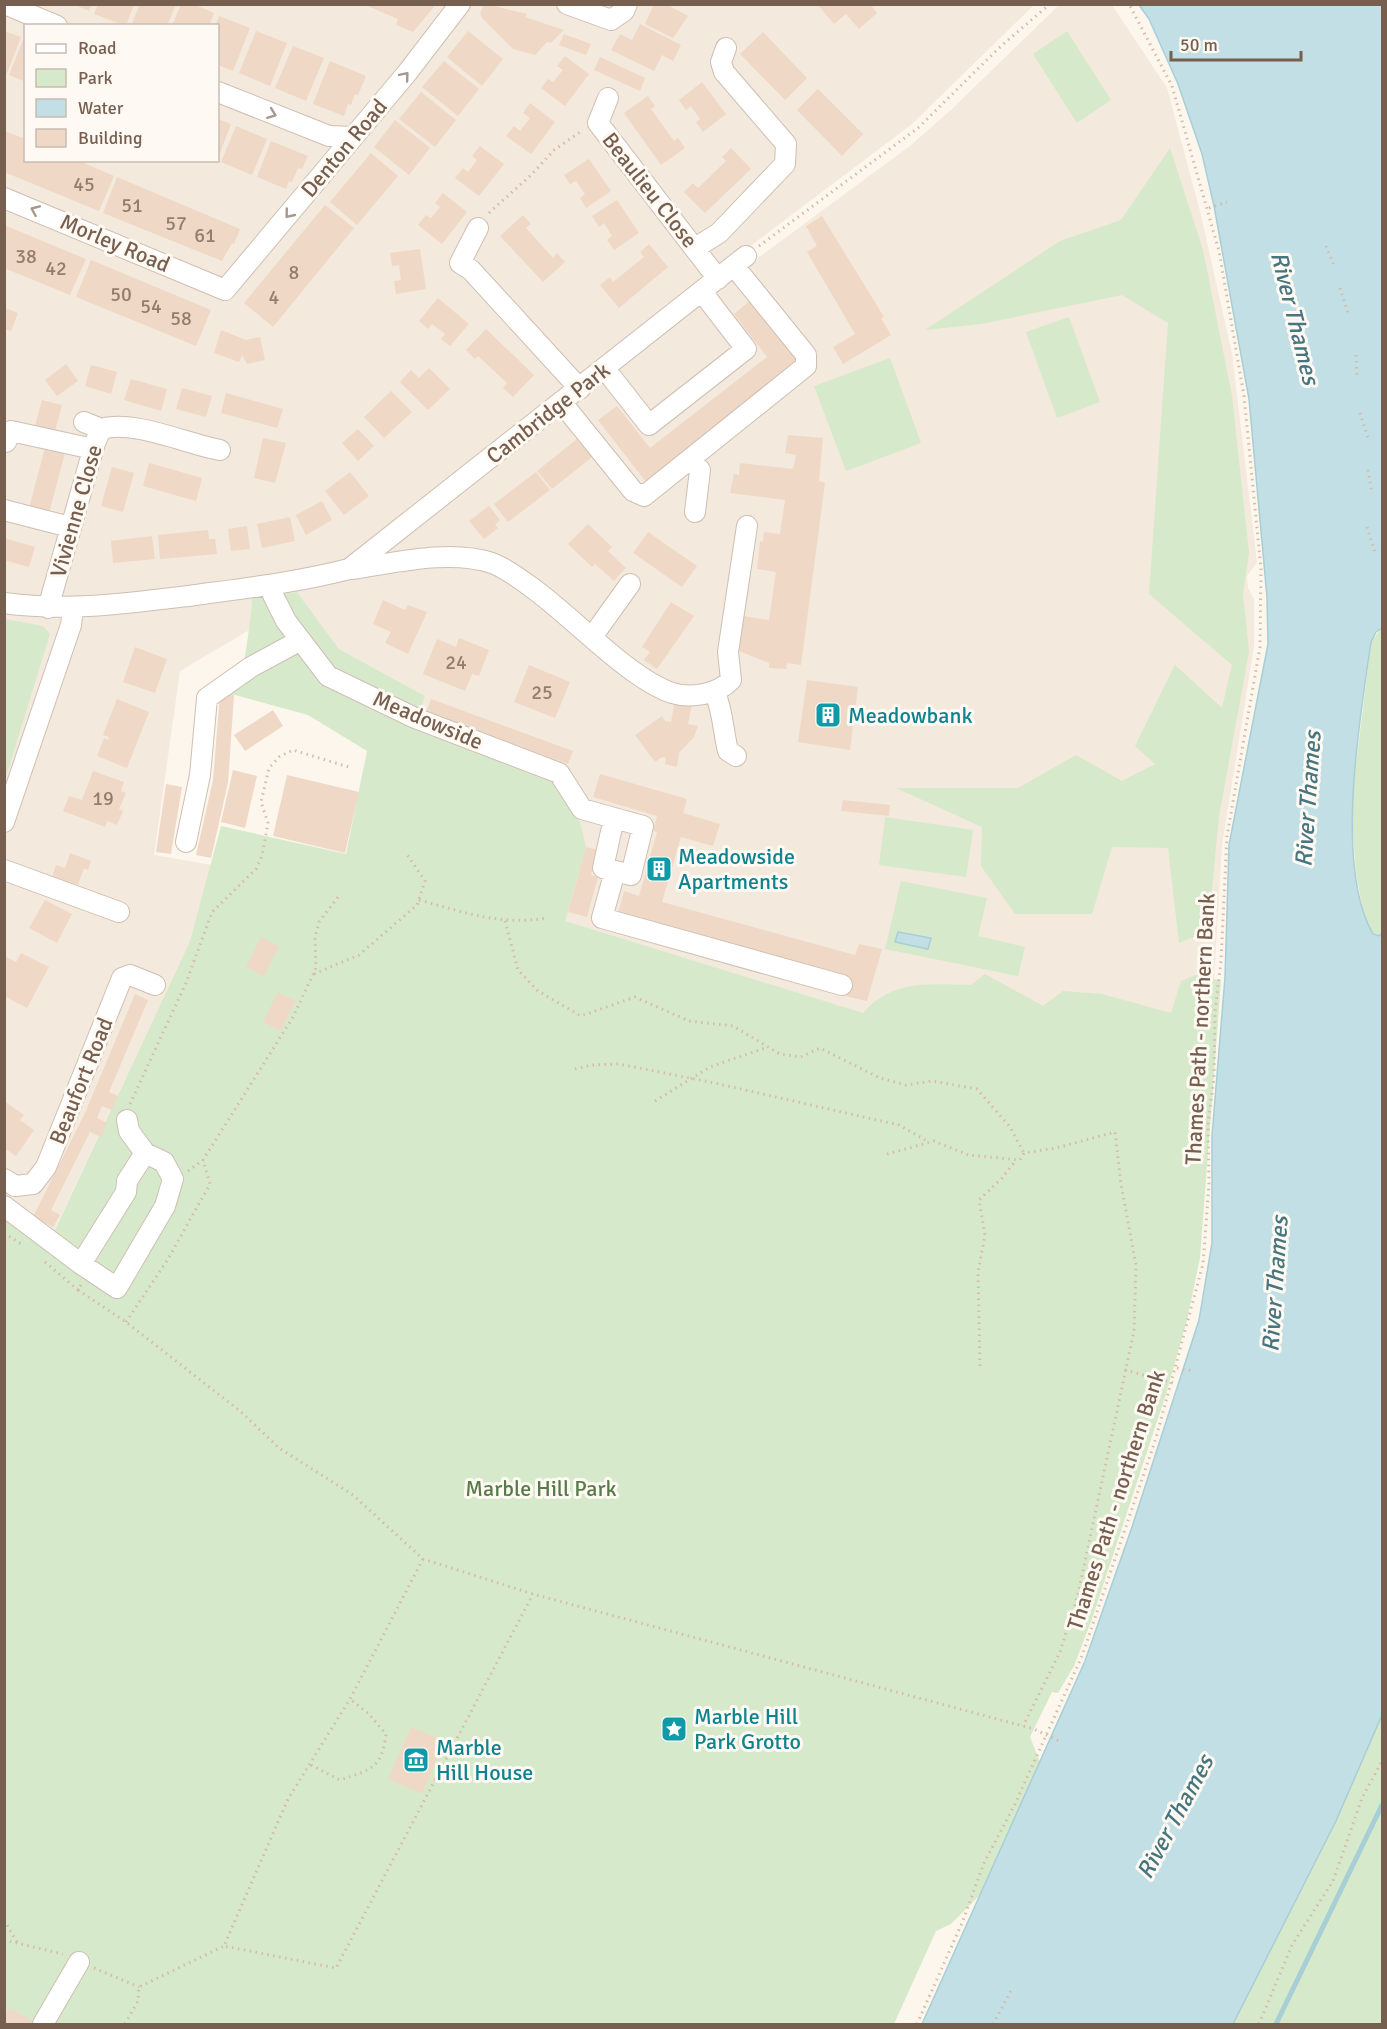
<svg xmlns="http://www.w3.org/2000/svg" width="1387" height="2029" font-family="Signika,sans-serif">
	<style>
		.residential { fill: #f3e9dc; fill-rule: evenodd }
		.green { fill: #d7e9cb }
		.water { fill: #c2dfe5; stroke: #a8ced6; stroke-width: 1.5 }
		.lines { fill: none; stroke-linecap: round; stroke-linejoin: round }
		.stream { stroke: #a8ced6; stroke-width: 5 }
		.building { fill: #f0d8c6 }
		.minor-casing { stroke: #cebfb2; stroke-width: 22 }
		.path { stroke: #d5bba8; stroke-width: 3; stroke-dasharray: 1.5 4.5; stroke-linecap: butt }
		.minor { stroke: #fff; stroke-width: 20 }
		.oneway { stroke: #a7978d }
		.labels { text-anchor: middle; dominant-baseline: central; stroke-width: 6; stroke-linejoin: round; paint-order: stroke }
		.number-label { font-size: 20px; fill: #957d6e }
		.street-label { font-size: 22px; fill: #775f50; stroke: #fefaf3 }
		.culture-label { font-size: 22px; fill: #0d838f; stroke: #fefaf3; text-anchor: start }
		.park-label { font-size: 22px; fill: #567b48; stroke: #fefaf3 }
		.water-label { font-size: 24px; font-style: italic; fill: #477681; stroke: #fefaf3 }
	</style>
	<rect width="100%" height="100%" fill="#fcf6ed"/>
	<path class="residential" d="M4,5h1030l-122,119 -167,126 9,11 156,-115 42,-37 107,-104h53l55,83 33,123 32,143 25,208 -10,14 1,12 6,11v47l-32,199 -13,221 -196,-6 -450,-136 -12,-143 -137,-51 11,-34 -86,-47 -42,-57 -45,6 -1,31 -71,42 -26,184 58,10 -22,76 -138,294 -47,-38zM26,26h192v134h-192z"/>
	<path class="green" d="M1067,31l44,69 -34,23 -44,-69z
		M1170,148l33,102 29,146 17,157 -6,41 6,58 -30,164 -11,115 -29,12 -11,-95 -56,-1 -20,67h-77l-34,-48 1,-39 -86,-39h122l58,-33 46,26 33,-17 -20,-18 40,-81 47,43 10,-43 -83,-71 19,-271 -46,-28 -141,29 -56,6 135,-89 61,-21z
		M1069,317l31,85 -43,16 -31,-86z
		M890,358l31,85 -75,28 -32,-85z
		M297,592l42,57 86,47 -10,34 136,50 29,42 6,25 -21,74 298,92c29,-34 68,-29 108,-28l14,-11 58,32 20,-15 39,3 69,19 10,-32 18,-7 22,7 -21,277 -13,62 -21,74 -74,225 -18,47 -16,27 -6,-1 -22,45 17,43 -23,71 -73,73 -15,7 -42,93h-889l-1,-827 49,37 137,-293 31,-115 125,28 21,-103 -59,-36 -73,-20 -15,-1 22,-16c3,-28 9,-52 10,-80z
		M5,619l38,7 7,8 -45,146z
		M1382,627v306l-3,3 -6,-2 -8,-13 -9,-47 -5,-69 20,-163z
		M885,817l88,13 -7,47 -87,-12z
		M901,881l86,17 -9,38 47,11 -7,29 -133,-27z
		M1382,1696v328h-161z"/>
	<path class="water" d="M1139,5h243v623l-6,4 -5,10c-11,75 -37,225 2,292l6,2 3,-3v782l-46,106 -103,203h-311l163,-363 47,-134 67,-207 13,-77v-107l13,-159 4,-132 39,-201 -1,-47 -18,-198 -35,-193 -12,-52 -24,-70 -29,-65z
		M898,932l33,6 -3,11 -33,-7z"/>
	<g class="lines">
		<path class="stream" d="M1276,2024l106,-219"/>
	</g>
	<path class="building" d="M73,4h19l-3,7z
		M98,4h36l-8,22 -32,-12z
		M140,4h36l-9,22h-36z
		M181,4h12l21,9 -5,13h-37z
		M363,4h66l5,3 -21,25 -17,-7 2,-6z
		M485,4l42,10 -2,3 39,13 -13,13 -4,-1 -12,13 -22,-6 -31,-31 -2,-5z
		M654,4h12l22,12 -15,22 -28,-14z
		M817,4h53l7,9 -18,16 -13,-15 -12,10z
		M219,16l31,12 -17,43 -15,-6v-39h-3z
		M640,24l41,21 -8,16 -11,-6 -8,16 -43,-21 9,-16 12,6z
		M4,31l17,6 -14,36 -3,-1z
		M256,31l31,12 -17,43 -31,-13z
		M468,31l35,28 -21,27 -35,-29z
		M763,32l44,46 -22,22 -45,-46z
		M564,34l27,10 -5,11 -27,-10z
		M23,40l3,1v41l-17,-7z
		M293,46l31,12 -18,43 -31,-13z
		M565,56l24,18 -24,32 -24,-18 7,-9 5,3 10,-12 -6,-4z
		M600,57l45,21 -5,13 -46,-21z
		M330,61l36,15 -8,19 -3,-1 -4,11 -3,-1 -4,12 -31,-12z
		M444,61l35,28 -21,27 -36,-29z
		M702,82l24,32 -23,18 -7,-10 4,-3 -9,-13 -5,4 -7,-10z
		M818,89l45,45 -21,22 -45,-46z
		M421,92l35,28 -21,27 -36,-28z
		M648,96l7,10 -4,3 23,32 4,-3 7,10 -24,17 -37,-52z
		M530,103l25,19 -24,32 -25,-18 8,-10 6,5 10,-13 -7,-5z
		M218,119l13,5 -13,34z
		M395,120l35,28 -21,27 -35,-28z
		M236,126l31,13 -15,36 -31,-13z
		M4,131l22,8v21h51l37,16 -15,35 -95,-39z
		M271,141l37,15 -6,13 -4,-1 -6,14 -3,-1 -3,8 -29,-12z
		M480,146l24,18 -25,32 -24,-18 8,-10 5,4 9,-12 -5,-4z
		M731,148l20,21 -46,44 -21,-21 9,-9 5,5 28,-27 -4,-4z
		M371,153l27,23 -41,49 -27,-23z
		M589,159l22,32 -25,17 -6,-10 5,-4 -9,-13 -6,3 -6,-9z
		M117,177l123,52 -6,15 -2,-1 -10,18 -119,-48z
		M443,193l24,19 -25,32 -24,-19 8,-10 5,3 9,-11 -5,-4z
		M617,200l22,33 -25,17 -7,-10 5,-4 -8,-13 -5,4 -7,-11z
		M325,205l29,23 -81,99 -29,-24z
		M523,215l8,9 -5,4 27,30 4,-5 8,9 -22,20 -43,-46z
		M822,216l62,101 -3,1 10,17 -48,29 -10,-17 22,-13 -48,-82 10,-6 -11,-20z
		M4,225l82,34 -16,36 -66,-27z
		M649,244l19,23 -49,41 -19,-23 10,-8 3,5 31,-25 -4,-5z
		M420,249l6,40 -30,5 -2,-13 7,-1 -2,-15 -7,1 -2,-13z
		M91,260l120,50 -15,36 -120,-49z
		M438,298l31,26 -19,22 -9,-7 4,-5 -13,-10 -4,5 -9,-8z
		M752,299l48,62 -154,121 -48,-62 19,-14 33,42 117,-91 -33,-43z
		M5,308l13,5 -7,18 -6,-2z
		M486,329l48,46 -21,22 -10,-9 4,-5 -29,-27 -3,3 -9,-9z
		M221,330l25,10 14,-3 5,23 -18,4 -5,-9 -3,7 -25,-9z
		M66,364l12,17 -21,15 -12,-16z
		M91,365l26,7 -6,22 -26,-8z
		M429,368l21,21 -22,21 -28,-28 11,-12 8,8z
		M131,379l36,10 -6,22 -37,-11z
		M182,388l30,8 -6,21 -30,-8z
		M391,391l21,21 -28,26 -20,-21z
		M226,393l57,16 -6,19 -56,-15z
		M42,400l20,5 -7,26 -20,-5z
		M358,429l16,17 -16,15 -16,-18z
		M788,435l35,3 -4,43 6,2 -24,182 -14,-2 -1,6 -17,-1v-5l-33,-13 8,-34 25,4 7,-48 -19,-3 3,-28 3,1 1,-10 16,2 5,-34 -55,-7 4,-19 5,1 1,-12 53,6 3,-14 -11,-2z
		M263,438l23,5 -11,40 -21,-5z
		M577,439l15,18 -40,32 -15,-18z
		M46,444l20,5 -17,64 -20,-5z
		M149,463l53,15 -6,23 -53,-15z
		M112,467l22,6 -11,39 -22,-6z
		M350,472l19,24 -25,19 -19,-24z
		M536,472l14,18 -42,32 -14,-18z
		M322,501l10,19 -26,15 -10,-20z
		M489,506l11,14 -5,5 3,3 -14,11 -15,-18z
		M290,517l5,24 -33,7 -5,-24z
		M588,524l24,23 -4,4 18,17 -12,13 -19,-17 -3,3 -24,-23z
		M247,526l3,23 -19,2 -3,-22z
		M208,530l1,9h6l2,15 -57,5 -2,-24z
		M648,532l49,34 -15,21 -49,-34z
		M152,536l3,23 -42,4 -2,-22z
		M4,538l31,9 -6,20 -25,-7z
		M383,600l22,10 3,-5 19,7 -19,42 -23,-11 6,-11 -18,-8z
		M671,602l23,14 -37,53 -13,-9 6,-8 -8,-5z
		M459,638l30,12 -10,26 -7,-2 -7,17 -42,-17 14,-35 19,8z
		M135,647l32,12 -12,34 -32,-11z
		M529,665l41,17 -15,36 -41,-16z
		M807,680l51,7 -8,63 -52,-8z
		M220,694l14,1 -6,88 -17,75 -15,-3 17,-75z
		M117,699l32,13 -22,56 -30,-12 7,-18 4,2 1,-3 -6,-2z
		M431,699l142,52 -5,13 -142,-52z
		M675,701l17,3 -4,20 10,2 -4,11 -15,16 -2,14 -12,-3 1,-6 -4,-1 -7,5 -20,-27 27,-19 3,5 6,1z
		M273,710l10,16 -38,25 -11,-16z
		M233,770l24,6 -12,52 -24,-6z
		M93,771l31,11 -3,9 5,2 -7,16 4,2 -6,14 -10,-4 -2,6 -42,-16 6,-15 13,4z
		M600,774l87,25 -4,14 37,11 -7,22 -32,-9 -19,65 193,53 4,-11 23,5 -15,52 -22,-5 5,-19 -232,-63 6,-23 15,5 18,-64 -4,-1 4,-15 -64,-19z
		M287,775l72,17 -14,61 -72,-17z
		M166,784l16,3 -11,67 -15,-2z
		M843,800l47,5 -1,11 -48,-5z
		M586,847l12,3 -7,25 7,2 -11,40 -19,-5z
		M70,853l21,8 -3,9 -4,-2 -6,17 -26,-8 4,-12 9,3z
		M45,900l27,14 -15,29 -28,-15z
		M261,937l18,9 -15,30 -18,-9z
		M21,953l28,14 -22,41 -23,-12v-40l12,6z
		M278,992l18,9 -16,30 -17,-9z
		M135,994l13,6 -39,92 9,4 -6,14 -10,-4 -5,12 10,5 -6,14 -11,-5 -39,78 9,5 -7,12 -20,-10 52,-104z
		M4,1101l20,14 -4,5 14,10 -18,26 -12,-8z
		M411,1727l34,14 -23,53 -34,-15z
		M10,2008l27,16h-33v-7z"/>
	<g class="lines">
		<g class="minor-casing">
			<path id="minor" d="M5,4l52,22
				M567,4l44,16 13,-9 3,-7
				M218,92l111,44 24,1
				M608,98l-10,25 120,156
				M4,198l221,92 182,-217 53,-69
				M478,228l-18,35 11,7 109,119
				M695,248l24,-15 66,-69 1,-20 -62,-72 -3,-10 5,-14
				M605,369l44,56 97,-76 -44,-57
				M562,403l71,88 11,5 162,-130v-11l-72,-89
				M84,422l17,7
				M6,442l5,-11 82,18
				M691,459l9,11 -5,42
				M4,510l66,17
				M352,569c43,-6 97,-20 140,-6 13,5 27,15 39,24 41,29 96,90 141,106 19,6 46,1 59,-13l-3,-28 19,-126
				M273,585v10l13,26 42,55 87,42 144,55 23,36 32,9 -11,50 12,3 -13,47 240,67
				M4,603c65,9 127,0 192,-8 51,-7 103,-13 153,-26l397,-313
				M48,608l47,-165 6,-14c31,-10 86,15 119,21
				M592,637l38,-53
				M715,693c8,18 8,38 13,58l8,5
				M614,818l29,8 -12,49 -16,-4
				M4,822l67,-197 2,-17
				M186,842l14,-67 7,-77 44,-31 48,-26
				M4,870l115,42
				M127,1120l2,11 16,22
				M145,1153l19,9 9,17 -8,27 -48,82 -36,-24 45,-72 1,-11z
				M4,1179l11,7 18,-2 13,-17 76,-189 8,-3 25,10
				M4,1206l77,58
				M43,2024l36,-62"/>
		</g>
		<path class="path" d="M1209,208l18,-6
			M489,213l42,-38 23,-25 29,-20
			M759,246l159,-118 83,-82 49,-42
			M1326,246l9,22
			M1340,288l8,25
			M1356,355l1,24
			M1360,413l8,25
			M1368,470l4,24
			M1367,527l8,25
			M419,900c45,12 81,26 128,18
			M505,921l13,49 20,21 43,25 54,-19 54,24 44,5 47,28 21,3 19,-9 60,30 26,7 26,-4 45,8 33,38 14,26
			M314,974l45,-19 58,-50 8,-24 -19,-28
			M575,1069l17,-4 27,-1 91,18 189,43 28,16
			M655,1101l55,-34 58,-20
			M130,1104l56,-121 26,-71 44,-43 6,-13 6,-33 -7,-21 8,-34 10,-11 14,-7 59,18
			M887,1154l47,-13 34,14 52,5 4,-7 32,-5 59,-16 6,52 15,81 -2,66 -56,263 -18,58 -37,74
			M188,1171l15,-11 90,-143 23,-49 -1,-31 4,-15 19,-25
			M4,1233l19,12
			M45,1262l33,28
			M81,1285l-3,5 48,32 114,89 39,37 74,47 70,64 110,35 501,135 27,13
			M126,1322l42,-63 42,-75 -7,-24
			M980,1366l-2,-94 7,-37 -6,-35 23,-22 14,-18
			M1177,1368l17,3
			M1125,1370l48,13
			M423,1559l-73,140 -62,100 -64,147 112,22 197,-374
			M311,1765l29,15c30,-10 42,-11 46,-46l-17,-20 -19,-15
			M4,1920l13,22
			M4,1940l59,14
			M94,1968l45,19
			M125,2024l13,-23 1,-14 85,-41
			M917,2024l45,-101 22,-60 31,-59 67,-148 74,-218 47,-174 6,-80 -1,-60 6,-46 1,-67 6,-50 6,-125 33,-189 1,-78 -17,-173 -25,-145 -47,-165 -43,-82
			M993,2024l20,-37
			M1259,2024l33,-79 41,-64 29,-83 20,-37"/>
		<use href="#minor" class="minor"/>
	</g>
	<defs><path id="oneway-chevron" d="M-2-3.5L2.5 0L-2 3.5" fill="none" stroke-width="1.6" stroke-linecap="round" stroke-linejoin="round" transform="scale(1.5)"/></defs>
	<g class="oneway">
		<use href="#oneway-chevron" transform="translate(405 76) rotate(-50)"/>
		<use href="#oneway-chevron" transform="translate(272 114) rotate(21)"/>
		<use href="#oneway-chevron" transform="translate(35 210) rotate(-157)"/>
		<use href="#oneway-chevron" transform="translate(289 214) rotate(129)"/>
	</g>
	<defs>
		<g id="building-square" transform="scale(1.35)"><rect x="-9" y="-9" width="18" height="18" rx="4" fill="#0f9aa8" stroke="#fefaf3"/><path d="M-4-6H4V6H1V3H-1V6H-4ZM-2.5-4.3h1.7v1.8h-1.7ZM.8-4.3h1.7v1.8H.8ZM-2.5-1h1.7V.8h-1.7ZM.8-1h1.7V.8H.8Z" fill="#fff"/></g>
		<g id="sight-square" transform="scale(1.35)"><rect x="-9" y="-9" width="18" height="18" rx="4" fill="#0f9aa8" stroke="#fefaf3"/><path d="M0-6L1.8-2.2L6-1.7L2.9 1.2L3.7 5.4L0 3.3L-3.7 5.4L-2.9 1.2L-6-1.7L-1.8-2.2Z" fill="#fff"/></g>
		<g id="museum-square" transform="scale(1.35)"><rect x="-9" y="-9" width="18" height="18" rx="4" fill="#0f9aa8" stroke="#fefaf3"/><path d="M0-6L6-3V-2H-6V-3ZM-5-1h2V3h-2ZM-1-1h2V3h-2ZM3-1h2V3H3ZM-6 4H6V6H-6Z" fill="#fff"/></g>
	</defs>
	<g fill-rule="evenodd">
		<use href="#building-square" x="828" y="715"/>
		<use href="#building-square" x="659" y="869"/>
		<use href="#sight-square" x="674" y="1729"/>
		<use href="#museum-square" x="416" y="1760"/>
	</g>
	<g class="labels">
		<g class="number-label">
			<text x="84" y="184">45</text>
			<text x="132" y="205">51</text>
			<text x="176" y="223">57</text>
			<text x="205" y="235">61</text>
			<text x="26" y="256">38</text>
			<text x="56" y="268">42</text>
			<text x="294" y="272">8</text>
			<text x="121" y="294">50</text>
			<text x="274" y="297">4</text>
			<text x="151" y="306">54</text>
			<text x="181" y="318">58</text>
			<text x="456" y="662">24</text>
			<text x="542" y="692">25</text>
			<text x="103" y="798">19</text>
		</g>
		<g class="street-label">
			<text transform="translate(344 148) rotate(-50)">Denton Road</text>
			<text transform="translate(650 190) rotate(52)">Beaulieu Close</text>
			<text transform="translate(115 243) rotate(23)">Morley Road</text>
			<text transform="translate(548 413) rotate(-38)">Cambridge Park</text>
			<text transform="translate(76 511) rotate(-74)">Vivienne Close</text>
			<text transform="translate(428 720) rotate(23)">Meadowside</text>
			<text transform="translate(1200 1029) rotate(-87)">Thames Path - northern Bank</text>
			<text transform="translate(81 1081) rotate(-68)">Beaufort Road</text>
			<text transform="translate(1116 1500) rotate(-72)">Thames Path - northern Bank</text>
		</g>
		<g class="culture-label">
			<text x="848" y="715">Meadowbank</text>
			<text x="678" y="856">Meadowside<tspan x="678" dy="25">Apartments</tspan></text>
			<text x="694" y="1716">Marble Hill<tspan x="694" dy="25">Park Grotto</tspan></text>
			<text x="436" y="1747">Marble<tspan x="436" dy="25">Hill House</tspan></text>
		</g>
		<g class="park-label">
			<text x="541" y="1488">Marble Hill Park</text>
		</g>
		<g class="water-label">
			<text transform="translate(1295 318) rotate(76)">River Thames</text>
			<text transform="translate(1308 799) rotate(-86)">River Thames</text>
			<text transform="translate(1275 1284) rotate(-86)">River Thames</text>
			<text transform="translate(1175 1817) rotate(-62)">River Thames</text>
		</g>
	</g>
	<rect width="1387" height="2029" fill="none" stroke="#775f50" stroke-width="12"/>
	<rect x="24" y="24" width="195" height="138" fill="#fefaf3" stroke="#c8bcb2" stroke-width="1.5"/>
	<rect x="36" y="44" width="30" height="9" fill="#ffffff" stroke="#c8bcb2" stroke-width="1.5"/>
	<text x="78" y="54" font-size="18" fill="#775f50">Road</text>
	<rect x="36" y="69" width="30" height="18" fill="#d7e9cb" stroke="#c8bcb2" stroke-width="1.5"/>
	<text x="78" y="84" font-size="18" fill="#775f50">Park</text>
	<rect x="36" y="99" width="30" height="18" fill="#c2dfe5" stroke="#c8bcb2" stroke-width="1.5"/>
	<text x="78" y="114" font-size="18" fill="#775f50">Water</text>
	<rect x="36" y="129" width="30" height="18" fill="#f0d8c6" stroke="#c8bcb2" stroke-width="1.5"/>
	<text x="78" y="144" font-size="18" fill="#775f50">Building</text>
	<path d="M1171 51v9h130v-9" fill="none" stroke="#775f50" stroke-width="3"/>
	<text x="1180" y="51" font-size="18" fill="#775f50" stroke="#fefaf3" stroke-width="4.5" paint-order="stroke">50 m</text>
</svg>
